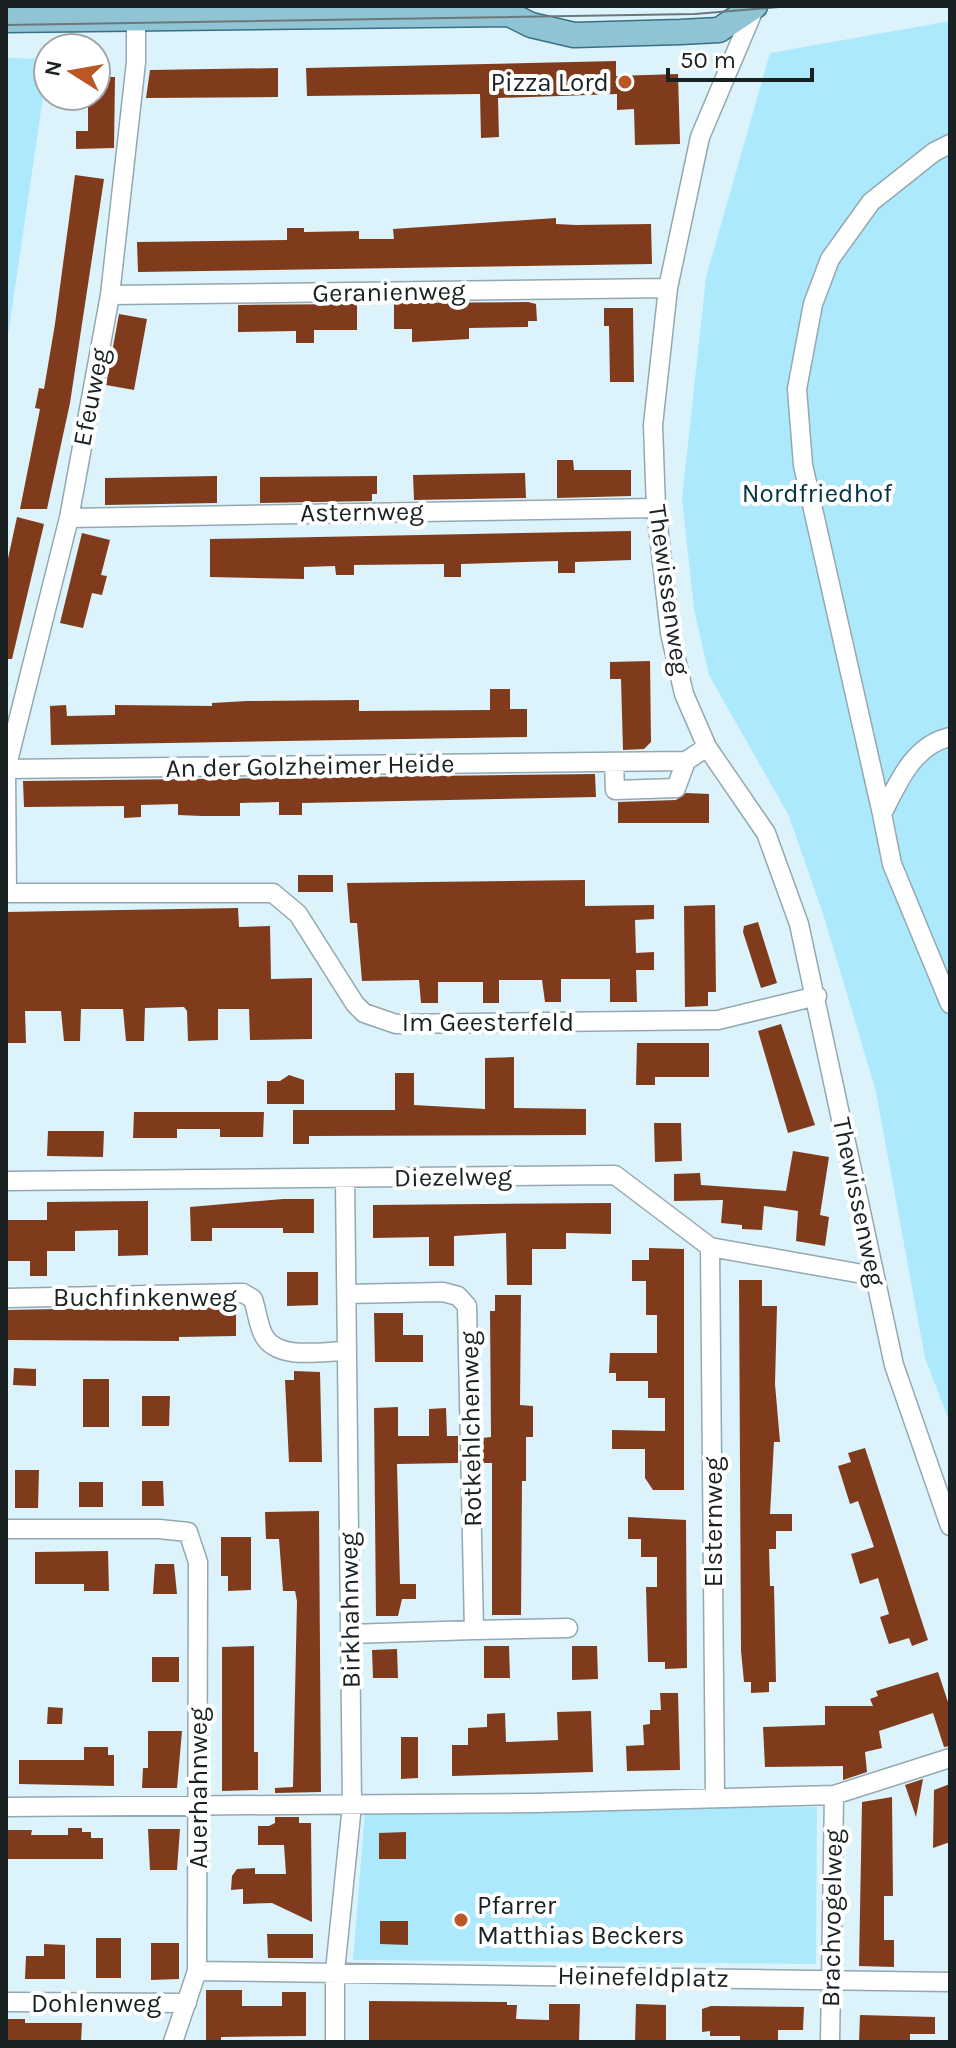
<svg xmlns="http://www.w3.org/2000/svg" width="956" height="2048" font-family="Karla,sans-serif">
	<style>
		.green { fill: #ade9fd }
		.building { fill: #7f3b1b }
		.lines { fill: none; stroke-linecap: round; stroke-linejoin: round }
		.minor-casing { stroke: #93a8b0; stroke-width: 21 }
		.major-casing { stroke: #367183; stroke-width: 27 }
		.minor { stroke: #fff; stroke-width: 18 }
		.major { stroke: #90c4d4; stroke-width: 24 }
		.tram { stroke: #6a787c; stroke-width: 2 }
		.poi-dot { fill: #bb5625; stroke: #fff; stroke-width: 3 }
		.labels { text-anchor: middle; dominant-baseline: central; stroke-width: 8; stroke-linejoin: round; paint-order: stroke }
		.poi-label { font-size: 26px; fill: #192123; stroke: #fff; text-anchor: end }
		.street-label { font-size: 26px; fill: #192123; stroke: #fff }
		.park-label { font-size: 26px; fill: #033542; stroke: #fff }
	</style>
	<rect width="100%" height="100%" fill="#ddf3fb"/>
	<path class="green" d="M950,21v1402l-25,-65 -49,-266 -51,-172 -36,-104 -80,-141 -15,-66 -12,-110 24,-222 64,-224z
		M6,58l42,1v4l-42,286z
		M817,1807l-1,157 -463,-4 12,-148z"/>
	<path class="building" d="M616,61v15l62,-2 2,70 -45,1 -1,-36 -17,1v-16l-119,4 1,39 -18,1 -1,-44 -173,2 -1,-28z
		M278,68v29l-132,1 4,-28z
		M96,77h19l-1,71 -38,1v-18h12v-35h8z
		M75,175l29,4 -34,224 -23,106h-27l20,-100 -5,-1 4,-20 5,1 11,-65z
		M556,218v6l20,1 75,-1 1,40 -514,8 -1,-30 150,-2v-12h17v4l55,-1v8h35l-1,-10z
		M528,302l8,2 1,17h-9v6l-59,1v11l-37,2 -20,1v-13h-18v-26z
		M357,304v26h-43v13h-18v-12l-58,1v-27z
		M604,308h29l1,74h-24l-1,-56h-5z
		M119,314l28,5 -13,71 -28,-5z
		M557,460h16l1,10h57v26l-74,2z
		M525,473l1,25 -112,2 -1,-25z
		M217,476v27l-112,2v-27z
		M377,476v18h-5v7l-112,2v-26z
		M17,517l27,7 -32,135h-6v-91z
		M631,531v29l-56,2v11h-17v-12l-97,3v13h-17v-13l-90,1v10h-18l-1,-9 -31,1v12l-94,-2v-38z
		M82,533l28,7 -9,35 6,1 -5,19 -10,-2 -9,35 -23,-5z
		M650,661l1,81 -7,7 -21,1 -2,-71h-11v-17z
		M490,689h20v20h17v28l-476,8 -1,-39 16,-1 1,11 48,-1v-10l97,1v-3l35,-2 112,-1v11l131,-1z
		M595,774l1,23 -294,6v12h-23v-13l-39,1v13h-37l-25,-1v-11l-37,1v12l-17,1v-12l-100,1 -1,-26z
		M686,793l23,1v29h-91v-21l58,-2z
		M298,875h35v17h-35z
		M585,880v26l69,-1v14l-19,1 1,33 18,-1v18h-18l1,32h-27v-23h-49v23h-16l-3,-22h-43v23h-16v-21h-45v21h-17l-2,-23 -57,1 -5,-58h-7l-3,-40z
		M715,905l1,87h-8v14l-23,1 -1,-101z
		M238,908l1,19 31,-1 1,53 41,-1v61l-62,1 -1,-31h-31v31l-30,1 -1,-30 -3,-4 -39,1 -1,33h-18l-3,-32h-42l-1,32h-16l-3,-30h-36l1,32h-20v-131z
		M758,922l19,61 -16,5 -18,-56 1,-6z
		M781,1024l34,101 -27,8 -30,-102z
		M637,1043h72v34h-54v8h-19z
		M514,1057v51l72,1v26l-277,1v8h-16v-34h102v-37h19v32l71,4v-51z
		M289,1075l15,5v24h-37v-23h13z
		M134,1112h130l-1,25h-43v-8h-43v9h-44z
		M654,1123h27l1,38 -27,1z
		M48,1131h56l-1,26 -56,-1z
		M793,1151l36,6 -9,58 9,2 -4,29 -29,-5 2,-30 -34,-5 -2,24 -20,-1v-4l-21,-2 2,-23 -49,1v-27l26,-1 1,12 85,6z
		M283,1199h31v34h-31v-5h-71v13h-21l-1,-34z
		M148,1201v54l-30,1v-26l-43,1v20h-28v25h-17v-15h-24v-41h41v-18z
		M611,1203v31l-45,-1v16h-34v36h-25l-1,-52 -52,3v30h-25v-29l-56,1v-33z
		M649,1248l35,1v241h-31l-8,-12v-29h-33v-19l53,1v-33h-17v-17h-32v-8h-7l1,-20h47v-38h-11v-34h-14v-21h17z
		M287,1272h31v33l-31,1z
		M739,1280h23v26h15l-2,78 5,58h-6l-4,72h22v17h-16v18h-7l1,37h4l2,96h-7v10l-18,1v-11h-7l-3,-31z
		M495,1295h26l-1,110 13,1v31h-7v44h-4l-1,134h-29v-152h-10v-25l9,-1 -1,-126h5z
		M167,1307l69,1v28l-57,1v4l-173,-1v-30z
		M374,1313h29v22h20v27h-48z
		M14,1368l22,1v17l-23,-1z
		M294,1371l26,1 2,90h-33l-4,-82h9z
		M83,1379h26v48h-26z
		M142,1396h28l-1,30h-27z
		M398,1407v29h31v-27l17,-1 1,28h11v27l-61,1 3,120h16v15h-14l-4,17h-22l-2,-208z
		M865,1448l63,192 -16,6 -3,-8 -20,6 -9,-27 9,-3 -11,-36 -18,6 -9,-30 23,-7 -16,-46 -8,3 -12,-38 13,-4 -3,-9z
		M15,1470h24l-1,38h-23z
		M142,1481h21l1,25h-22z
		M79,1482h24v25h-24z
		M319,1511l2,281 -46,1v-5l18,-1 4,-186 -2,-10h-12l-4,-52h-13l-1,-27z
		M628,1517l58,3 1,148 -22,1v-7h-17l-2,-75h11v-30h-16v-18h-13z
		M221,1537h30v53l-23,1v-15h-7z
		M108,1551l1,40h-25v-7h-49v-32z
		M155,1564h19l3,30h-24z
		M254,1646v106h4v38l-36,1v-144z
		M484,1646h25l1,32h-26z
		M572,1646h25l1,33 -26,1z
		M397,1649l1,29h-25l-1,-28z
		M152,1657h27v25h-27z
		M938,1672l12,36v38l-6,1 -11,-34 -54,18 3,17 -17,4 2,20 -24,8v-14l-78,1 -2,-40 62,-2v-19h48l-3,-7 8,-3 -2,-5z
		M660,1693h18l2,77 -53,1 -1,-25 18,-1 -1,-20 7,-1v-14h11z
		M48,1707l15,1 -1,16h-15z
		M591,1711l2,61 -141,4v-31h16v-17l19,-1v-13l18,-1 1,29 52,-2 -1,-28z
		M148,1731h34l-5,57h-35l1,-20h5z
		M401,1737h17v41l-17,1z
		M84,1747h24v8h6v31l-95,-2v-24h65z
		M923,1779l-7,38 -11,-32z
		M950,1784v58l-17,6 1,-58z
		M892,1797l1,99h-9v44h10v27l-35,-1 3,-164z
		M275,1817h24v6h12l1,99 -40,-19 -29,1v-15l-12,1 1,-14 5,-7 18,-1v6h31l-2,-29h-26v-19h11l6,-3z
		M68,1828h14v4h9v6h12v21h-97v-29h26l-1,5h37z
		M148,1829h32l-3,41h-27z
		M406,1832v27h-27v-26z
		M380,1921h28v24l-28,-1z
		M267,1934h46v24h-45z
		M96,1938h25v40h-25z
		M151,1943h28v36l-28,1z
		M44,1944l21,1v34h-40l1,-23h18z
		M206,1990h36v16h40v-14h24v44l-85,1v5h-15z
		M369,2001l138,1v3h10l-1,14 33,1v-16h31l-1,38h-210z
		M636,2004l30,1v37h-31z
		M711,2006l93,1 -1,23h-25v12h-38v-6h-30v-5l-8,1v-23z
		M860,2015l75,2v17h-25v8h-51z
		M6,2019h19v4h57l-1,19h-75z"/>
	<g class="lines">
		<g class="minor-casing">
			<path id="minor" d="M755,7l-55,130 -32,151 -15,137 3,83 14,125 14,61 23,53 59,86 33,91 95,441 56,161
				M136,19v43l-26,233 -41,223 -63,251 1,124h266l25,21 57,90 9,9 32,11 322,-4 99,-24
				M950,144l-16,8 -63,50 -41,57 -17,45 -16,85 6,76 79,349c16,-31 31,-69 68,-77
				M110,295l558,-7
				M69,518l587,-10
				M614,762l1,28 61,-2 10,-27
				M6,769l680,-8 21,-14
				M882,814l10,50 58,140
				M6,1181l609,-6 95,72 164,29
				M710,1247l5,549
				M347,1294l96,-2 15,4 9,10 7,324 -124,4
				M6,1298l237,-5 10,6c4,12 5,26 11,37 14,25 59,15 83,15
				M6,1529h153l29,3 10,30 -1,409 -24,71
				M474,1630l94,-2
				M6,1807l531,-4 297,-8 116,-37
				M197,1971l753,11
				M6,2002l181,1
				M335,2042v-71l17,-166 -7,-627
				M830,2042l4,-247"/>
		</g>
		<g class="major-casing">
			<path id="major" d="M6,20l503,-6 22,11 43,10 106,-3 39,-2 36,-24"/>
		</g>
		<use href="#minor" class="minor"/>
		<use href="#major" class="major"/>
		<path class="tram" d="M6,25l689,-11 96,-8"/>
	</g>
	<g class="poi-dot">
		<circle cx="625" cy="82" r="8"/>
		<circle cx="461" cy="1920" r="8"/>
	</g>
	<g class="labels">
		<g class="poi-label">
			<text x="609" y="82">Pizza Lord</text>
			<text x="477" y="1905" text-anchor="start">Pfarrer<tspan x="477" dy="30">Matthias Beckers</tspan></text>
		</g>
		<g class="street-label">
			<text transform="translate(389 292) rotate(-1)">Geranienweg</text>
			<text transform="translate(91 397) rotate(-79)">Efeuweg</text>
			<text transform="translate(362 512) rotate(-1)">Asternweg</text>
			<text transform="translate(669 590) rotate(82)">Thewissenweg</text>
			<text transform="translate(310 766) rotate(-1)">An der Golzheimer Heide</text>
			<text x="488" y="1022">Im Geesterfeld</text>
			<text transform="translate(453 1177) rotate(-1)">Diezelweg</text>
			<text transform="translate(859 1202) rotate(78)">Thewissenweg</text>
			<text x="145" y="1297">Buchfinkenweg</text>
			<text transform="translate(471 1429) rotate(-91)">Rotkehlchenweg</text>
			<text transform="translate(713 1522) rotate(-90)">Elsternweg</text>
			<text transform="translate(350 1610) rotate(-91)">Birkhahnweg</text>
			<text transform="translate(198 1788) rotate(-90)">Auerhahnweg</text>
			<text transform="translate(832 1918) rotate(-89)">Brachvogelweg</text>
			<text transform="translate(643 1977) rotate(1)">Heinefeldplatz</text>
			<text x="96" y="2003">Dohlenweg</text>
		</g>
		<g class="park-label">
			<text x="817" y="493">Nordfriedhof</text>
		</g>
	</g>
	<rect width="956" height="2048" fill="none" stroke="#192123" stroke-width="16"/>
	<g transform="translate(72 72) rotate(281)"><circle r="38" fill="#ffffff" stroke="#a3a6a7" stroke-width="2"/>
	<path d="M0-6L14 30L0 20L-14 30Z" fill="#bb5625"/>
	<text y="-12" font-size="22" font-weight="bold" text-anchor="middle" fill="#192123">N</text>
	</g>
	<path d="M668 68v12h144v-12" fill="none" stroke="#192123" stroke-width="4"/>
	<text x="680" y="68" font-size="24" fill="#192123" stroke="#ffffff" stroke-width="6" paint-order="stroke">50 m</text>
</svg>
